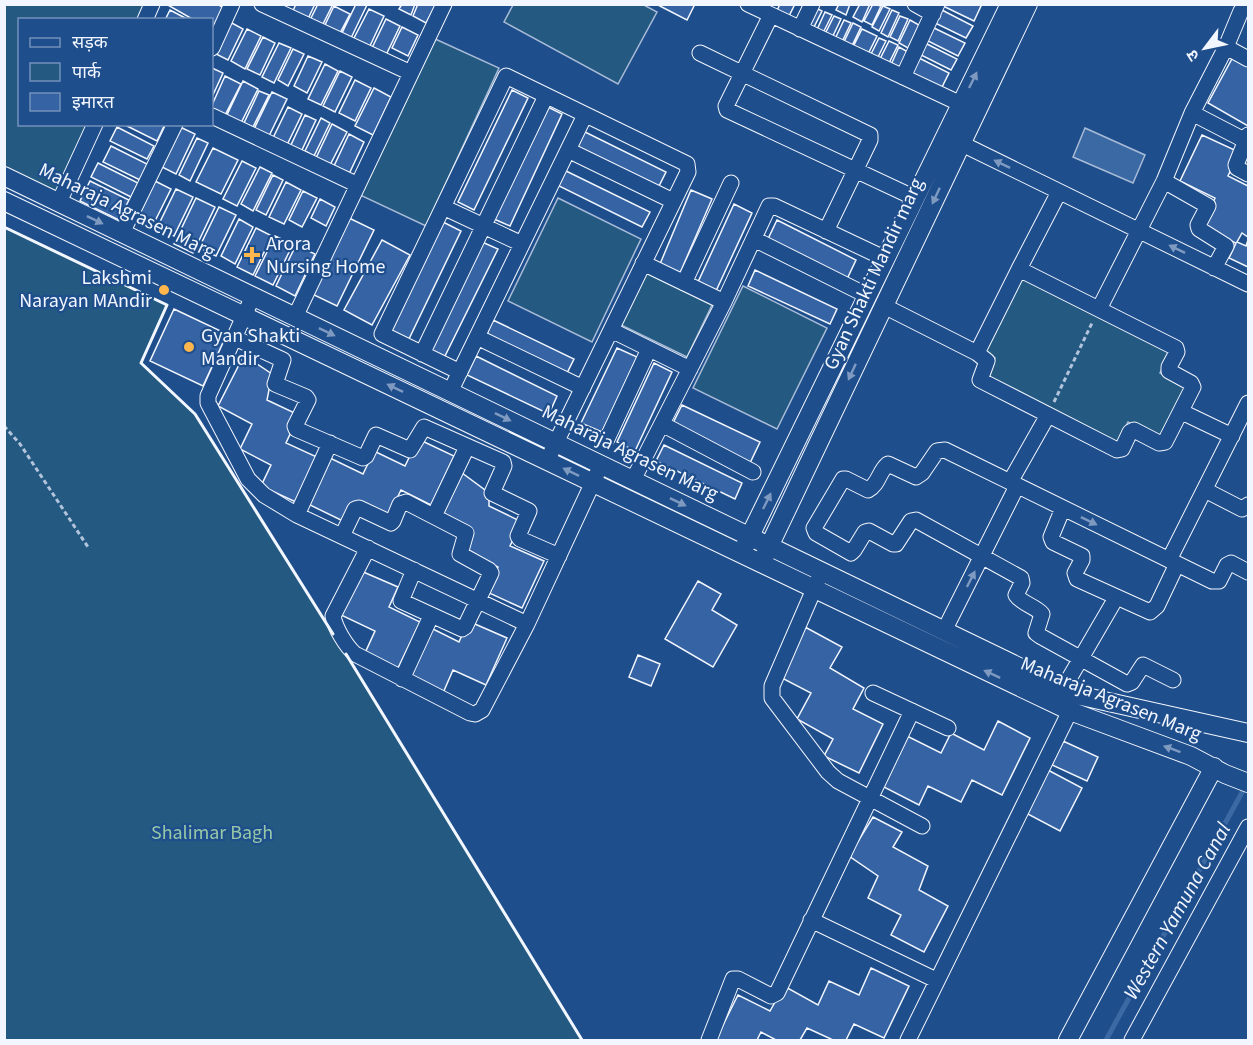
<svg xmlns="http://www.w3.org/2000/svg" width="1253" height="1045" font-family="'Source Sans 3','Noto Sans Devanagari',sans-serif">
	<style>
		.green { fill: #245a82; stroke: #a8bbd7; stroke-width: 1.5 }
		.water { fill: #3b69a3; stroke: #a8bbd7; stroke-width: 1.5 }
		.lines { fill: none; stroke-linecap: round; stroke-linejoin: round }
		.stream { stroke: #3b69a3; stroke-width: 5 }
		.building { fill: #3563a3; stroke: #f2f6ff; stroke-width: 1.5 }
		.minor-casing { stroke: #f2f6ff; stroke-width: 17 }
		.tertiary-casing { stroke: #f2f6ff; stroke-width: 20 }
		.path { stroke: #b3c4dc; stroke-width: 3; stroke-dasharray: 4.5 3; stroke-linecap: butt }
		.minor { stroke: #1f4e8c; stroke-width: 15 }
		.tertiary { stroke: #1f4e8c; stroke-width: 18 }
		.wall { stroke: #f2f6ff; stroke-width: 3 }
		.oneway { fill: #7e9ac0 }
		.poi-dot { fill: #ffb74d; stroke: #1f4e8c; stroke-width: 2 }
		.labels { text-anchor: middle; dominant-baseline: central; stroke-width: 4.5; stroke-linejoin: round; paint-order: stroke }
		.street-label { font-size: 20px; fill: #f2f6ff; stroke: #1f4e8c }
		.poi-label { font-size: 20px; fill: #f2f6ff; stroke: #1f4e8c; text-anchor: start }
		.park-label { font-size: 20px; fill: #97c8a6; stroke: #1f4e8c }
		.water-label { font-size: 21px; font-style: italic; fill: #f2f6ff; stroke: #1f4e8c }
	</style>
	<rect width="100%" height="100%" fill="#1f4e8c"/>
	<path class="green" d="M4,5h146l-7,14 -123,1v104l73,1 -34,69 -54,-27z
		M513,5h131l13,7 -39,72 -114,-62z
		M433,38l66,30 -73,158 -66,-31z
		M558,198l83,41 -49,103 -84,-41z
		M4,227l163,78 -26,58 54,51 157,250 230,376h-577z
		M646,273l66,32 -25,52 -66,-32z
		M1021,277l150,74 -11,22 28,14 -25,52 -35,-17 -11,21 -132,-65 10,-20 -11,-6z
		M743,286l84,42 -50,101 -84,-41z"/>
	<path class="water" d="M1085,128l60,27 -12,28 -60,-26z"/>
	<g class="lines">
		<path class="stream" d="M1106,1040l139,-253"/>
	</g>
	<path class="building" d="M166,4h51l7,4 -10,21 -2,-1v-8h-18z
		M296,4h19l-8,17 -15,-8z
		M318,4h15l-11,22 -12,-6z
		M356,4l11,1 -16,33 -9,-5z
		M402,4h13l-4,11 -12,-6z
		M418,4h18l-10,19 -13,-7z
		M656,4h39l-8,16z
		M780,4h15l-8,16 -12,-5z
		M839,4h11l-4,11 -10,-5z
		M860,4h10l-8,18 -9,-5z
		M873,4l8,2 -9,19 -8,-4z
		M978,4l3,2 -7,15 -33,-16z
		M334,6l16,8 -11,21 -15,-8z
		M883,6l7,3 -11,22 -7,-4z
		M814,7l8,4 -9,18 -8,-4z
		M369,9l15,7 -15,32 -16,-8z
		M940,9l33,17 -7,12 -33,-16z
		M170,10l19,10h-24z
		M892,10l7,3 -11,24 -7,-4z
		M825,12l7,3 -11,22 -6,-3z
		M834,16l7,3 -10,21 -7,-4z
		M900,16l8,3 -10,22 -8,-4z
		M386,19l14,7 -15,31 -14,-7z
		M844,20l7,3 -11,23 -7,-3z
		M910,20l9,5 -11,23 -9,-5z
		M230,22l13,7 -15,31 -14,-7z
		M853,23l8,4 -11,23 -8,-4z
		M402,27l16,8 -10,21 -16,-8z
		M932,27l33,16 -7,13 -32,-16z
		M247,29l14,7 -16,33 -14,-8z
		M862,29l15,7 -11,22 -15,-7z
		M263,37l12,6 -15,32 -13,-6z
		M879,38l7,3 -10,20 -7,-3z
		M889,41l9,4 -11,22 -9,-4z
		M279,43l12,5 -17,35 -12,-6z
		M925,43l32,16 -6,11 -32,-16z
		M899,47l9,5 -10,21 -9,-4z
		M293,49l11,5 -16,32 -10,-6z
		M308,56l14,6 -15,31 -13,-7z
		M917,57l32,16 -8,16 -32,-15z
		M1233,57l15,8v61l-40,-23z
		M325,64l13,7 -17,34 -13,-6z
		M212,68l11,5 -11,24z
		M340,71l12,6 -17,35 -12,-6z
		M225,76l16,8 -18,35 -11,-6v-8z
		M355,80l16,8 -16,33 -16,-8z
		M243,81l15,8 -18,36 -14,-8z
		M374,88l17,9 -18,38 -18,-9z
		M512,90l16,8 -54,112 -16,-8z
		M259,91l10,4 -16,32 -9,-4z
		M272,92l15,7 -19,39 -15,-7z
		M546,106l16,8 -52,112 -16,-7z
		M288,107l14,7 -17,35 -14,-7z
		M305,115l11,5 -15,32 -11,-5z
		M321,118l9,5 -16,33 -9,-5z
		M123,124h42l-8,17z
		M332,124l15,8 -17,33 -14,-7z
		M178,126l17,8 -19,40 -18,-9z
		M117,127l37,19 -7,13 -37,-18z
		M581,130l85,42 -9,18 -85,-42z
		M349,134l15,8 -15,32 -15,-8z
		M1202,135l37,17 -11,24 20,10v51l-6,-4 -5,9 9,4 2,-6v27l-19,-9 7,-15 -35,-16 14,-29 -35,-17z
		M197,138l11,5 -18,38 -11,-6z
		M111,146l38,19 -7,16 -39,-19z
		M213,148l25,12 -17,34 -25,-12z
		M242,161l14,7 -19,38 -14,-7z
		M98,163l40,20 -7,14 -40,-20z
		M260,167l12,6 -19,38 -12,-7z
		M564,170l86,42 -8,15 -85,-42z
		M273,175l10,5 -17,35 -10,-5z
		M90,181l39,19 -10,20 -39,-19z
		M155,181l16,8 -18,36 -15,-8z
		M286,182l15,8 -17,34 -15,-7z
		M176,189l17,8 -19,39 -17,-8z
		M691,190l21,9 -32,74 -20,-9z
		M303,191l14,7 -15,29 -13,-7z
		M196,198l19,9 -22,46 -19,-9z
		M320,199l15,8 -9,19 -15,-8z
		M734,204l18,9 -36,78 -18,-9z
		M219,207l17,8 -20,41 -17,-8z
		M349,218l25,12 -37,76 -25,-12z
		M239,219l14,8 -18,37 -14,-8z
		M777,220l79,40 -9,19 -79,-40z
		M443,222l18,9 -54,112 -17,-9z
		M256,228l16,8 -19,39 -16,-8z
		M275,236l18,8 -20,41 -18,-9z
		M382,240l28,15 -38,70 -28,-15z
		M482,242l16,7 -55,111 -15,-8z
		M296,245l19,9 -20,42 -19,-10z
		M755,270l82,39 -7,15 -82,-38z
		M174,309l53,25 -24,52 -53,-25z
		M493,320l81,39 -7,14 -80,-39z
		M617,348l20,9 -35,75 -21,-9z
		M244,355l28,19 -5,26 32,15 -13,28 33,15 -21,45 -37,-17 10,-21 -31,-16 12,-25 -34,-18z
		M476,356l81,40 -8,18 -82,-39z
		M654,363l18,9 -37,79 -18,-9z
		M682,405l78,37 -10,21 -78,-38z
		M418,439l36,17 -23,49 -30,-15 -14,29 -33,-16 -9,19 -39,-19 22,-46 35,17 11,-23 31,15z
		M664,445l78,38 -7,16 -79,-38z
		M458,470l31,23v13l33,16 -12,24 34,15 -22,47 -35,-16 11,-25 -36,-18 10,-20 -34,-17z
		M361,571l37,16 -9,20 31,15 -22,46 -33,-15 10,-22 -34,-16z
		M698,581l23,13 -9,16 25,15 -24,42 -48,-28z
		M468,621l39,17 -21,47 -33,-15 -10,23 -34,-16 22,-49 28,14z
		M805,627l37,20 -12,21 34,20 -11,21 30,15 -24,49 -35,-17 9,-17 -36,-20 14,-26 -33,-17z
		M638,655l22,9 -9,22 -22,-9z
		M998,721l32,17 -28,57 -30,-15 -11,22 -33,-16 -9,19 -41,-21 25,-50 38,19 10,-20 33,17z
		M1063,741l35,16 -11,24 -35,-16z
		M1046,769l36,19 -22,43 -36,-19z
		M873,817l29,15 -9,15 35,19 -9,24 29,16 -24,46 -33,-17 10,-20 -33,-17 10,-22 -29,-20z
		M871,968l38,18 -25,52 -30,-14 -8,16h-13l-26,-12 -7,12h-24l-15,-8 -4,8h-38l-3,-1 22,-44 32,16 14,-25 34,19 11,-24 30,14z"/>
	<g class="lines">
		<g class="minor-casing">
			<path id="minor" d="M262,4l149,69
				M748,4l213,100
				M915,4l18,10
				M771,15l-45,91 1,4 188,88
				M145,20l7,-16
				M800,29l12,-25
				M1226,47l22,12
				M212,48l20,-44
				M700,53l170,82v5l-44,91
				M903,77l34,-73
				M1192,113l54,28
				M212,116l146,69
				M1248,135l-12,30 1,3 11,6
				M952,139l296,145
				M568,150l105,51
				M1164,181l44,25 -10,19 1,4 27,17 -12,22
				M59,202l36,-78
				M443,207l79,37
				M122,233l53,-109
				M754,239l114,57
				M643,263l81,39
				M1019,269l157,79 1,4 -8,15v4l22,12 2,4 -28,55 -6,1 -25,-13 -4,2 -8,17 -5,1 -137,-70 7,-19 -10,-8z
				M1019,269l40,-77
				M684,283l47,-100
				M253,296l-45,100v7l40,76 16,16 33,20 230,109 74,-159
				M884,306l93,47
				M1099,309l65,-128 28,-68 34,-66 15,-36 5,-7
				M295,317l149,-313
				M611,330l79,39
				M477,337l106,51
				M235,338l48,22 -8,24 31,13 2,3 -13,26 1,3 67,29 3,-2 10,-21 34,15 14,-23 79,35 1,4 -12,27 37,18 -11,25 2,3 39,17
				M422,354l124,-258
				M460,372l-78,-38 124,-258 181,88 1,8 -141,289
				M450,392l135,-277
				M1182,412l50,24
				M662,424l91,48
				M607,439l42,-90
				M633,480l91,-178 45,-96h5l112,53
				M1010,482l38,-67
				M1205,490l37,19 6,-4
				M1063,508l-12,29 2,5 29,14v4l-7,13 2,6 73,33 7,-6 20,-42
				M297,515l33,-72
				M434,516l33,-69
				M342,536l13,-27 4,-1 32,15 2,-2 7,-17 6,-2 60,31 -6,21 29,16 2,3 -26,54 -3,2 -61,-28 13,-31
				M368,548l-35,68c2,12 13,30 22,38l115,59 5,1 7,-4 45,-86
				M1169,560l79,-157
				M818,580l-46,106v12l56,74 10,9 84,45
				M944,631l73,-145
				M402,679l29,-63
				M1173,680l-30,-15 -11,17 -5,2 -87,-48 -4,-3 6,-19c-7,-8 -20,-10 -26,-19l6,-12 -1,-5 -105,-58 -5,1 -15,23h-3l-24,-13 -4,1 -11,18 -3,3 -35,-20 -2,-5 29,-49h3l22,11c11,-6 11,-19 20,-26l28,13 6,-4 15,-22 8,-1 267,131h7l8,-16 4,-2 17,9
				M1063,689l53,-91
				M873,693l75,35
				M811,920l125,60
				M709,1040l24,-61h5l33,17 6,-3 135,-282
				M908,1040l162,-329
				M1132,1040l116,-213"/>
		</g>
		<g class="tertiary-casing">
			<path id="tertiary" d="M4,176l1073,519 171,38
				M4,201l1066,510 121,45 34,18 23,9
				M745,546l265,-542
				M765,555l263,-551
				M1068,1040l146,-273"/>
		</g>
		<path class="path" d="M1054,402l39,-81
			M4,426l16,18 68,103"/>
		<use href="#minor" class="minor"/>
		<use href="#tertiary" class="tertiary"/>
		<path class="wall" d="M4,227l163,78 -26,58 54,51 138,220
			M346,654l236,386"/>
	</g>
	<defs><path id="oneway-solid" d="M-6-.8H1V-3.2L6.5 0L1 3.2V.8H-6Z" transform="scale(1.5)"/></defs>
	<g class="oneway">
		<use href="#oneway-solid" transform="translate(973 80) rotate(-64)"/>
		<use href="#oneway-solid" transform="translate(1002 164) rotate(-154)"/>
		<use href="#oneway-solid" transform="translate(936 196) rotate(115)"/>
		<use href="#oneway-solid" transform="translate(95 220) rotate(26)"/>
		<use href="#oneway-solid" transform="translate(1177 249) rotate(-154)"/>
		<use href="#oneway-solid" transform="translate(327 332) rotate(26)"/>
		<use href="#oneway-solid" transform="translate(852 372) rotate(115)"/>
		<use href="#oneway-solid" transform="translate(395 388) rotate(-154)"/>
		<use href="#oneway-solid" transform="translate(503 417) rotate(26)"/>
		<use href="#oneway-solid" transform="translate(571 472) rotate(-154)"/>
		<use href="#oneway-solid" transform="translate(767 501) rotate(-64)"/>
		<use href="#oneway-solid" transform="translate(678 502) rotate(26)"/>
		<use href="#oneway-solid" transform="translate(1089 521) rotate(26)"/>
		<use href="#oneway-solid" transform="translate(971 579) rotate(-63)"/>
		<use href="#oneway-solid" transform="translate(992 674) rotate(-155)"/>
		<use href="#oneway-solid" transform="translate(1172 749) rotate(-160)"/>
	</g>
	<g class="poi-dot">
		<path d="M249 246h6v6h6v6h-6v6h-6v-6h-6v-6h6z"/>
		<circle cx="164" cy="290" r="6"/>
		<circle cx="189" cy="347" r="6"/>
	</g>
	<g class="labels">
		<g class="street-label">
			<text transform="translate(127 211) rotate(26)">Maharaja Agrasen Marg</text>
			<text transform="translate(874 274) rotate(-65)">Gyan Shakti Mandir marg</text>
			<text transform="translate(630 453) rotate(26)">Maharaja Agrasen Marg</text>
			<text transform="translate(1111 699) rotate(22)">Maharaja Agrasen Marg</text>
		</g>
		<g class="poi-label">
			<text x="266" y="244">Arora<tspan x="266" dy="23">Nursing Home</tspan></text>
			<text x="152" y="278" text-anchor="end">Lakshmi<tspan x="152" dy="23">Narayan MAndir</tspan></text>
			<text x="201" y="336">Gyan Shakti<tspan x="201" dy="23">Mandir</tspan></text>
		</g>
		<g class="park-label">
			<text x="212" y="833">Shalimar Bagh</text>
		</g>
		<g class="water-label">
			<text transform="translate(1177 911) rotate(-61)">Western Yamuna Canal</text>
		</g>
	</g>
	<rect width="1253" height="1045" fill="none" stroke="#f2f6ff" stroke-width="12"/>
	<rect x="18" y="18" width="195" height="108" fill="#1f4e8c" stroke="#7391ba" stroke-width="1.5"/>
	<rect x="30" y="38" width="30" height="9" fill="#1f4e8c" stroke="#7391ba" stroke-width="1.5"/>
	<text x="72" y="48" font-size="18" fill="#f2f6ff">सड़क</text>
	<rect x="30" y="63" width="30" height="18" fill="#245a82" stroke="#7391ba" stroke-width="1.5"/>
	<text x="72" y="78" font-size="18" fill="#f2f6ff">पार्क</text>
	<rect x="30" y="93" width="30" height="18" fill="#3563a3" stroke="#7391ba" stroke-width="1.5"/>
	<text x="72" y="108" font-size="18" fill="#f2f6ff">इमारत</text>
	<g transform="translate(1205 48) rotate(238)" stroke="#1f4e8c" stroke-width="4.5" paint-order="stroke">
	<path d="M0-4.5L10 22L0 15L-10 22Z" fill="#f2f6ff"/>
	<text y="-9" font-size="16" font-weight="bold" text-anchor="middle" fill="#f2f6ff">उ</text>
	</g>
</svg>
